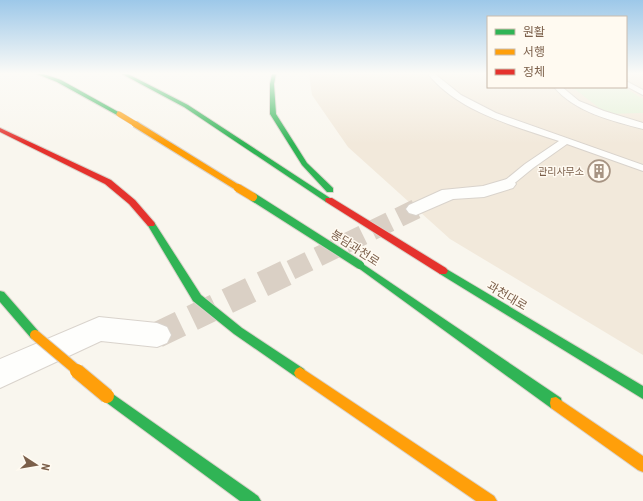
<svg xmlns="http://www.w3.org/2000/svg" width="643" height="501" font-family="'Roboto Condensed','Noto Sans KR',sans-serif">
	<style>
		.residential { fill: #f2e9db }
		.green { fill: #e4f1d8 }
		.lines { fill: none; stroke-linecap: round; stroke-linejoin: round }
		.street-tunnel-far1 { stroke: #dad0c5; stroke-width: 20; stroke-dasharray: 20 10; stroke-linecap: butt }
		.street-tunnel { stroke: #dad0c5; stroke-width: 26; stroke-dasharray: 26 13; stroke-linecap: butt }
		.lane-casing { stroke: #d9d3cc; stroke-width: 2 }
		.street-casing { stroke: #d9d3cc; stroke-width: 2 }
		.fast-casing { stroke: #dad2ca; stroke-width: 2 }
		.slow-casing { stroke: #dad2ca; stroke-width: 2 }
		.jam-casing { stroke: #dad2ca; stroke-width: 2 }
		.lane { fill: #fefefc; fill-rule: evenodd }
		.street { fill: #fefefc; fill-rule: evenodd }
		.fast { fill: #30b455; fill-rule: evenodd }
		.slow { fill: #ff9f0a; fill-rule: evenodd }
		.jam { fill: #e5322d; fill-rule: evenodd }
		.fast-bridge-casing { stroke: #dad2ca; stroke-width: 10; stroke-linecap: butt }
		.slow-bridge-far4-casing { stroke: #dad2ca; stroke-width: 6; stroke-linecap: butt }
		.slow-bridge-far3-casing { stroke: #dad2ca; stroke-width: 8; stroke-linecap: butt }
		.slow-bridge-far2-casing { stroke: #dad2ca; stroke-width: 10; stroke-linecap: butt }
		.slow-bridge-far1-casing { stroke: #dad2ca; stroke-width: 12; stroke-linecap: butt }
		.slow-bridge-casing { stroke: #dad2ca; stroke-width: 16; stroke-linecap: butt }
		.fast-bridge { stroke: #30b455; stroke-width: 8 }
		.slow-bridge-far4 { stroke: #ff9f0a; stroke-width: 5 }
		.slow-bridge-far3 { stroke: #ff9f0a; stroke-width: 6 }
		.slow-bridge-far2 { stroke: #ff9f0a; stroke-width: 8 }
		.slow-bridge-far1 { stroke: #ff9f0a; stroke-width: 10 }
		.slow-bridge { stroke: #ff9f0a; stroke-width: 14 }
		.labels { text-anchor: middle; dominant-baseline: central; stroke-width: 3; stroke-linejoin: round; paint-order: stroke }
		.far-poi-label { font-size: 10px; fill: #7b5f4a; stroke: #fffaf1; text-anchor: end }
		.street-label { font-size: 12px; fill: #7b5f4a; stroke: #fffaf1 }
	</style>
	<rect width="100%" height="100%" fill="#f9f6ee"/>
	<path class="residential" d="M309,74h179v13h138v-13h17v281l-193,-116 -102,-92 -36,-52z"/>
	<path class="green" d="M572,87h52l19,12v14l-36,1z"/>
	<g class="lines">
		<path class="street-tunnel-far1" d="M291,270l125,-61"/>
		<path class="street-tunnel" d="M157,335l137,-66"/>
		<g class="lane-casing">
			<path id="lane" d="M428,74h7l26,21 35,18 147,52v6l-76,-27 -34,24 -22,18h-8l-1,-2 1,-2 22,-18 34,-23c-45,-15 -100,-29 -131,-67z
				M626,81l17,9v5l-17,-9z
				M554,87h8l17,14 25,10 39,12v6c-31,-8 -68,-17 -89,-42z"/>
		</g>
		<g class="street-casing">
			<path id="street" d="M507,179l6,1 3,4 -3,4 -29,9 -31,2 -37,16 -7,-2 -3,-4 3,-4 33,-15 41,-4z
				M99,317l58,6 10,4 4,8 -4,8 -10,4 -56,-6 -101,47v-29z"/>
		</g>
		<g class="fast-casing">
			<path id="fast" d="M37,74h7l17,6 61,34 -5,1 -60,-33z
				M122,74h6l60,31 145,95 -1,2h-6l-142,-95z
				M272,74h4l-2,10 2,30 31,49 26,25v4h-6l-25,-27 -32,-51v-30z
				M151,221l3,1 47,73 41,33 62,41 2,4 -2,4 -4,2 -4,-2 -62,-43 -41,-33 -46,-77z
				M360,262l201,136 1,5 -1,5 -5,1 -5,-1 -194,-141 -2,-2 2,-2z
				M443,267l200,119v13l-203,-125 -2,-3 2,-3z
				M0,291l4,1 35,40 2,3 -2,3 -4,2 -4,-2 -31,-36z
				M107,390l151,106 3,5h-21l-137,-101 -2,-4 2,-4z"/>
		</g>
		<g class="slow-casing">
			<path id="slow" d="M300,367l194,129 3,5h-21l-180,-124 -2,-4 2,-4z
				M556,397l87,59v16l-5,-2 -87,-62 -1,-5 1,-5z"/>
		</g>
		<g class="jam-casing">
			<path id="jam" d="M0,128l111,52 24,20 19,22 1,2 -1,2h-6l-19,-22 -24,-20 -105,-52z
				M326,198h6l114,70 2,3 -2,3h-6l-114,-72 -1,-2z"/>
		</g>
		<use href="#lane" class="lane"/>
		<use href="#street" class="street"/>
		<use href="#fast" class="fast"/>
		<use href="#slow" class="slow"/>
		<use href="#jam" class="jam"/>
		<g class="fast-bridge-casing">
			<path id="fast-bridge" d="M253,197l107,68"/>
		</g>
		<g class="slow-bridge-far4-casing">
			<path id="slow-bridge-far4" d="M119,114l18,11"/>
		</g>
		<g class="slow-bridge-far3-casing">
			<path id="slow-bridge-far3" d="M135,124l105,65"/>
		</g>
		<g class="slow-bridge-far2-casing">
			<path id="slow-bridge-far2" d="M238,188l15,9"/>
		</g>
		<g class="slow-bridge-far1-casing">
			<path id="slow-bridge-far1" d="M35,335l44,37"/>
		</g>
		<g class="slow-bridge-casing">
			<path id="slow-bridge" d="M77,371l30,25"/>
		</g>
		<use href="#fast-bridge" class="fast-bridge"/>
		<use href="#slow-bridge-far4" class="slow-bridge-far4"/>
		<use href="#slow-bridge-far3" class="slow-bridge-far3"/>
		<use href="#slow-bridge-far2" class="slow-bridge-far2"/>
		<use href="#slow-bridge-far1" class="slow-bridge-far1"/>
		<use href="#slow-bridge" class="slow-bridge"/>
	</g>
	<linearGradient id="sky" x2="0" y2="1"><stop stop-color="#9dc8e9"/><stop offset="0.51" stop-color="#fcfbf7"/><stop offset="1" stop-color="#fcfbf7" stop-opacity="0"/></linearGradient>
	<rect width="643" height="144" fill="url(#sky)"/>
	<defs>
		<g id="building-ring" transform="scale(1.15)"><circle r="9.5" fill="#fffaf1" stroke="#a79483" stroke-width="1.5"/><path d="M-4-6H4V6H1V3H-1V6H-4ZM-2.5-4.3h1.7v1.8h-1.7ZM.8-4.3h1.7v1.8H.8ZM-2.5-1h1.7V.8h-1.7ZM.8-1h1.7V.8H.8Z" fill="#a79483"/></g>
	</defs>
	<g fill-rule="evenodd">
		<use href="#building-ring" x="599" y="171"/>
	</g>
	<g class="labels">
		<g class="far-poi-label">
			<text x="584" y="171">관리사무소</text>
		</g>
		<g class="street-label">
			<text transform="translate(355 248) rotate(33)">봉담과천로</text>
			<text transform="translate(507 296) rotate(31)">과천대로</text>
		</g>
	</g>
	<rect x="487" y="16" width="140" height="72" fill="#fffaf1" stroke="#cabcae"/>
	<rect x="495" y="29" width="20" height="6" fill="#30b455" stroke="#cabcae"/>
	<text x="523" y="36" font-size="12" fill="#7b5f4a">원활</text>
	<rect x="495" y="49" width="20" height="6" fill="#ff9f0a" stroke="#cabcae"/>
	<text x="523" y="56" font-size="12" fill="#7b5f4a">서행</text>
	<rect x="495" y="69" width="20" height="6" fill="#e5322d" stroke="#cabcae"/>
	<text x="523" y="76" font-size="12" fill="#7b5f4a">정체</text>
	<g transform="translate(36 465) rotate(102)" stroke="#fffaf1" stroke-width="3" paint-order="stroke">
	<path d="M0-3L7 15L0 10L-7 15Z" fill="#7b5f4a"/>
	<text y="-6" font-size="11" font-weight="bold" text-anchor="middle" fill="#7b5f4a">N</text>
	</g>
</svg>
